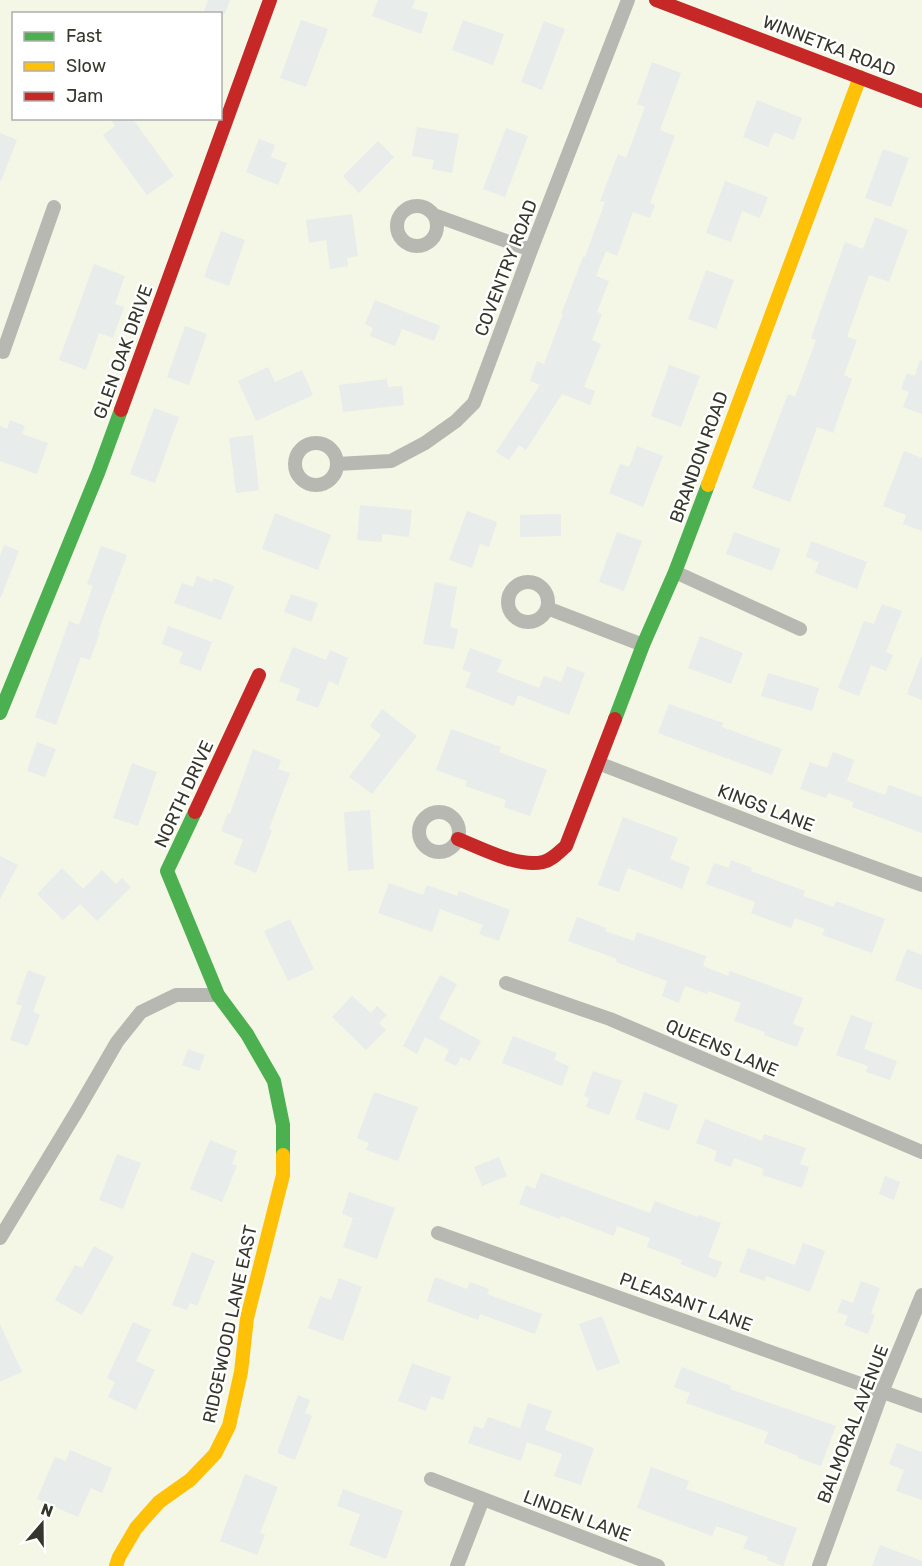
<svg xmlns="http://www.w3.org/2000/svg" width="922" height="1566" font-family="Rubik,sans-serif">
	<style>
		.building { fill: #e8eceb }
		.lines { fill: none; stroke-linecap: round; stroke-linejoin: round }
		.street { stroke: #b8b8b2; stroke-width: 14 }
		.fast { stroke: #4caf50; stroke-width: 14 }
		.slow { stroke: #ffc107; stroke-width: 14 }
		.jam { stroke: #c62828; stroke-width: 14 }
		.labels { text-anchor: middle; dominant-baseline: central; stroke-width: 5; stroke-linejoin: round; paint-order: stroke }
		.street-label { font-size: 18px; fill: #36372c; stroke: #fff }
	</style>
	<rect width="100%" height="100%" fill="#f4f6e6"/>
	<path class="building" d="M208,0h22l-5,14h-22z
		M378,0h37l-3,8 16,5 -7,21 -49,-18z
		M301,20l27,9 -22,58 -26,-9z
		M463,20l41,14 -11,31 -41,-15z
		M544,21l21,8 -23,61 -21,-8z
		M652,62l29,11 -21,57 15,6 -25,67 5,2 -5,13 -17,-6 -16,44 -11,-5 -10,25 13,5 -12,31 5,2 -10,26 9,4 -17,43 11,4 -5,14 -28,-11 -36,56 -7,-5 -10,15 -13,-8 44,-67 -10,-4 7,-20 7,3 19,-50h-2l22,-57h2l20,-55 -5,-1 18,-47 8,4 19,-51 -8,-3z
		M757,100l45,18 -8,22 -20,-8 -6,15 -25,-10z
		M110,118h22l42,58 -27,19 -44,-60 12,-9z
		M417,127l42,7 -7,39 -20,-4 2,-9 -22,-4z
		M506,128l22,8 -23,61 -22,-8z
		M0,133l17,7 -16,41 -1,-1z
		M259,139l16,6 -4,12 16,6 -9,22 -32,-13z
		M378,141l16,16 -35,36 -16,-17z
		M883,149l26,9 -18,49 -26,-9z
		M725,181l43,16 -8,21 -18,-7 -11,31 -25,-9z
		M352,214l6,42 -11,2 1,8 -18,3 -4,-29 -17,3 -3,-23z
		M875,217l33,13 -19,52 -20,-7 -22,62 10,3 -13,35 8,4 -19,54 -16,-6 -27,75 -38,-14 36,-94 7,3 21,-57 -5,-2 34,-96 18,7z
		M221,231l24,9 -16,46 -25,-9z
		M94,264l31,12 -10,28 9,3 -11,31 -14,-5 -13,37 -27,-10z
		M706,270l28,10 -18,49 -28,-10z
		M375,300l65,26 -6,15 -32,-12 -7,17 -25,-10 3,-8 -8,-4z
		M185,326l22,8 -18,51 -22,-8z
		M920,360l2,1v53l-19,-7 6,-15 -8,-3 6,-16 8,3z
		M669,365l31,11 -19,51 -30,-11z
		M268,367l7,15 27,-12 11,25 -57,26 -18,-40z
		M387,379l1,8 14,-1 2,19 -61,7 -4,-27z
		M154,408l25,9 -24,66 -25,-9z
		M10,420l15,6 -3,8 26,9 -11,31 -37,-13v-35l7,3z
		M253,435l6,55 -23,3 -7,-55z
		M637,446l26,10 -20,51 -34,-14 11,-29 9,3z
		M904,451l18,7v73l-19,-7 3,-9 -23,-9z
		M360,505l52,5 -3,27 -27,-3v8l-25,-2z
		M467,511l30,11 -8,25 -9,-3 -8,24 -23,-8z
		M275,513l56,22 -13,35 -56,-21z
		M561,514v22l-41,1v-22z
		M617,532l25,9 -18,50 -25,-9z
		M734,532l47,17 -9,22 -46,-17z
		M811,541l56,21 -10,27 -42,-16 4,-11 -13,-5z
		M4,545l15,6 -18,46h-1v-41z
		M101,546l26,9 -29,77h2l-10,28 -9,-3 -25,68 -21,-8 34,-96 10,4 14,-39 -6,-2z
		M197,576l15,6 2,-4 20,8 -13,34 -47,-17 8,-20 11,4z
		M435,582l22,5 -7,40 8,2 -4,20 -31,-5z
		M291,594l27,9 -7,19 -27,-10z
		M882,604l20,7 -16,41 7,3 -7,16 -15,-6 -12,31 -21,-8 26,-67 10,3z
		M168,626l44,16 -11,29 -22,-8 4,-11 -21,-8z
		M700,636l43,17 -12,31 -43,-16z
		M293,647l33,13 4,-10 18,8 -10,27 -9,-4 -11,27 -22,-8 4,-11 -21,-8z
		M470,648l32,12 -5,12 42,16 5,-12 17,6 6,-16 18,7 -16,42 -51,-20 -4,11 -49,-19 6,-14 -9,-4z
		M921,657h1v43l-15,-6z
		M768,673l51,15 -7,23 -51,-15z
		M669,704l54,19 -1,4 60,22 -10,26 -114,-42z
		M382,709l35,27 -45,58 -23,-17 32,-42 -11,-9z
		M451,729l50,18 -2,5 48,18 -17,46 -26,-9 2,-7 -41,-14 2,-5 -31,-11z
		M37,742l19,7 -11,28 -18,-6z
		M253,749l28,11 -3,9 12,4 -21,56 3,1 -16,43 -22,-9 9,-24 -22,-9 7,-18 2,1z
		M833,752l21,8 -7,21 38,14 4,-10 33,12v36l-70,-26 2,-5 -26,-9 -2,5 -26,-9 10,-27 17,6z
		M132,763l25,9 -19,54 -25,-8z
		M370,810l4,59 -26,2 -4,-59z
		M623,817l55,21 -8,21 20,8 -8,22 -54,-21 -9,24 -21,-7z
		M0,856l18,9 -18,34z
		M731,860l21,8 -1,3 54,20 -2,5 31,11 2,-6 49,18 -13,34 -50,-18 3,-6 -30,-11 -4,10 -40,-15 4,-11 -49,-18 8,-21 15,5z
		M62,868l21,21 19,-19 14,14 6,-6 9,9 -34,34 -17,-17 -17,16 -26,-26z
		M389,883l34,12 4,-10 30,11 2,-5 51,19 -11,31 -20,-7 4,-9 -43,-16 -8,23 -54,-19z
		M577,917l29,11 -1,3 29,10 3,-9 69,24 -3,10 25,10 2,-5 73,27 -10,26 11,4 -7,19 -33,-12 1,-3 -31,-11 7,-18 -33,-12 -1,3 -22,-8 -6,17 -17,-7 5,-15 -51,-19 1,-3 -49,-18z
		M290,919l24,50 -26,12 -24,-50z
		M907,949l15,6v35l-27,-10z
		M28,970l18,7 -13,35 7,3 -12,31 -18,-6 12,-34 -6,-2z
		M440,975l17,9 -18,34 42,23 -11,20 -9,-4 -5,9 -12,-6 5,-10 -24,-13 -8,17 -14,-8z
		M352,996l19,17 6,-7 10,9 -8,8 7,7 -20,20 -34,-33z
		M851,1015l22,8 -9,26 33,12 -7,19 -24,-8 2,-6 -32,-11z
		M513,1036l44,17 -3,7 15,6 -7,20 -60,-23z
		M188,1049l17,6 -6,16 -17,-6z
		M593,1071l29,10 -13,34 -23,-8 3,-9 -5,-2z
		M374,1092l44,15 -20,54 -32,-11 3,-7 -12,-5z
		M644,1092l34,13 -9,26 -34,-12z
		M705,1119l57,22 2,-7 42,14 -6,16 9,3 -7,21 -40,-13 2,-6 -30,-11 -3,9 -17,-6 3,-10 -21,-8z
		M210,1140l27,11 -5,13 5,2 -15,36 -32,-13z
		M117,1154l24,9 -18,46 -24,-9z
		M499,1157l8,19 -25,10 -8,-19z
		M541,1173l109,40 5,-12 43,16 1,-2 22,8 -13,34 14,5 -6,16 -36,-14 2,-4 -35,-13 3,-9 -33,-12 -3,10 -53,-20 -1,3 -41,-15 7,-19 9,4z
		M885,1176l15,6 -6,18 -15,-6z
		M349,1192l46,16 -18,51 -34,-12 10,-29 -11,-4z
		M803,1243l22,8 -15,41 -44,-16 -1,5 -26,-9 9,-24 47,17z
		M94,1246l20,11 -32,58 -27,-15 20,-35 7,3z
		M192,1252l23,9 -18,45 -7,-3 -3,7 -15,-5z
		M435,1277l32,12 3,-7 19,7 -2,5 55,20 -7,20 -55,-20 -2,6 -51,-19z
		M339,1278l23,9 -19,54 -35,-13 12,-32 11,4z
		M861,1281l19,7 -9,25 4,2 -7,19 -24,-9 4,-9 -11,-4 5,-13 11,4z
		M602,1316l18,47 -23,8 -18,-47z
		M133,1322l18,8 -15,31 19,9 -19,40 -28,-13 7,-15 -8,-4z
		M0,1324l22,48 -22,10z
		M412,1363l39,14 -8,23 -12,-4 -5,15 -28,-10z
		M682,1367l49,19 -1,3 106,37 -15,40 -23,-8v-2l-34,-13 4,-11 -82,-29 4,-10 -16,-6z
		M298,1395l12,5 -5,13 7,3 -17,44 -18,-7z
		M528,1403l24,8 -7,19 49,18 -13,37 -27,-9 8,-22 -35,-12 -6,19 -53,-18 6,-17 9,3 5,-12 32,11z
		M897,1443l25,9v48l-26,-9 8,-21 -15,-6z
		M70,1450l42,18 -10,25 -11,-5 -13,29 -41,-18 18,-42 11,4z
		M651,1467l38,14 -3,8 111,39 -14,38 -16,-6 1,-3 -25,-9 5,-11 -32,-11 -4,10 -75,-28z
		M245,1474l33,13 -18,46 5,2 -8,20 -37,-14z
		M343,1489l60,22 -17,48 -37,-14 11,-31 -23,-8z
		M880,1545l42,16v5h-50z"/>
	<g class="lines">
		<path class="street" d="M397 226a20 20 0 1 1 40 0a20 20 0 1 1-40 0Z
			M434,215l97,35
			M0,350l3,2 51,-145
			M295 464a21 21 0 1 1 42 0a21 21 0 1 1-42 0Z
			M337,464l54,-3 34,-18 31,-22 18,-18 57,-153 97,-250
			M675,572l125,57
			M508 602a20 20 0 1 1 40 0a20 20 0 1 1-40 0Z
			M547,608l96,37
			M598,763l200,77 124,45
			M419 832a20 20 0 1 1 40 0a20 20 0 1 1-40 0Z
			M506,983l104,36 312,133
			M438,1233l484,173
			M0,1238l77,-127 40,-69 24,-30 35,-17h42
			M431,1479l227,87
			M457,1566l26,-67
			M819,1566l63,-174 40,-97"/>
		<path class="fast" d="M0,713l98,-240 23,-63
			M615,719l28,-74 32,-73 33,-87
			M195,812l-28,59 51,124 29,39 27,47 9,44v30"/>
		<path class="slow" d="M708,485l152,-408
			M116,1566l3,-9 17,-29 23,-26 31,-22 25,-26 14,-28 12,-54 6,-54 36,-143v-20"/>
		<path class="jam" d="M656,0l266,101
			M121,410l149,-410
			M195,812l64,-137
			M458,839c23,9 60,29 85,23 9,-2 16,-10 23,-16l49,-127"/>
	</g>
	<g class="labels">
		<g class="street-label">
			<text transform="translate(829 46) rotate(21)">WINNETKA ROAD</text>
			<text transform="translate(506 268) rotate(-69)">COVENTRY ROAD</text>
			<text transform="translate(123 352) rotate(-70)">GLEN OAK DRIVE</text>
			<text transform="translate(699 457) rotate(-70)">BRANDON ROAD</text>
			<text transform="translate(184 794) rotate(-65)">NORTH DRIVE</text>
			<text transform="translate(766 808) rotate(21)">KINGS LANE</text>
			<text transform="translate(722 1048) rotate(23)">QUEENS LANE</text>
			<text transform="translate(686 1302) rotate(20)">PLEASANT LANE</text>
			<text transform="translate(230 1324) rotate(-78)">RIDGEWOOD LANE EAST</text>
			<text transform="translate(853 1424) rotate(-69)">BALMORAL AVENUE</text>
			<text transform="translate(577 1516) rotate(21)">LINDEN LANE</text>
		</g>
	</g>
	<rect x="12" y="12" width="210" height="108" fill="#ffffff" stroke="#afafab" stroke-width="1.5"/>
	<rect x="24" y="32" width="30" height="9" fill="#4caf50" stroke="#afafab" stroke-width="1.5"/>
	<text x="66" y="42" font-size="18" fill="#36372c">Fast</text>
	<rect x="24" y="62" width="30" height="9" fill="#ffc107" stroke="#afafab" stroke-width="1.5"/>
	<text x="66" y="72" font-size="18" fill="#36372c">Slow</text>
	<rect x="24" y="92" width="30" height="9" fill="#c62828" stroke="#afafab" stroke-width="1.5"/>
	<text x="66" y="102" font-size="18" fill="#36372c">Jam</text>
	<g transform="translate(42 1524) rotate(20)" stroke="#ffffff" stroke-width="4.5" paint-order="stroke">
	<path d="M0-4.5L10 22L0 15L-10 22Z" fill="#36372c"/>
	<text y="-9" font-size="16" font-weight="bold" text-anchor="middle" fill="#36372c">N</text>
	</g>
</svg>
